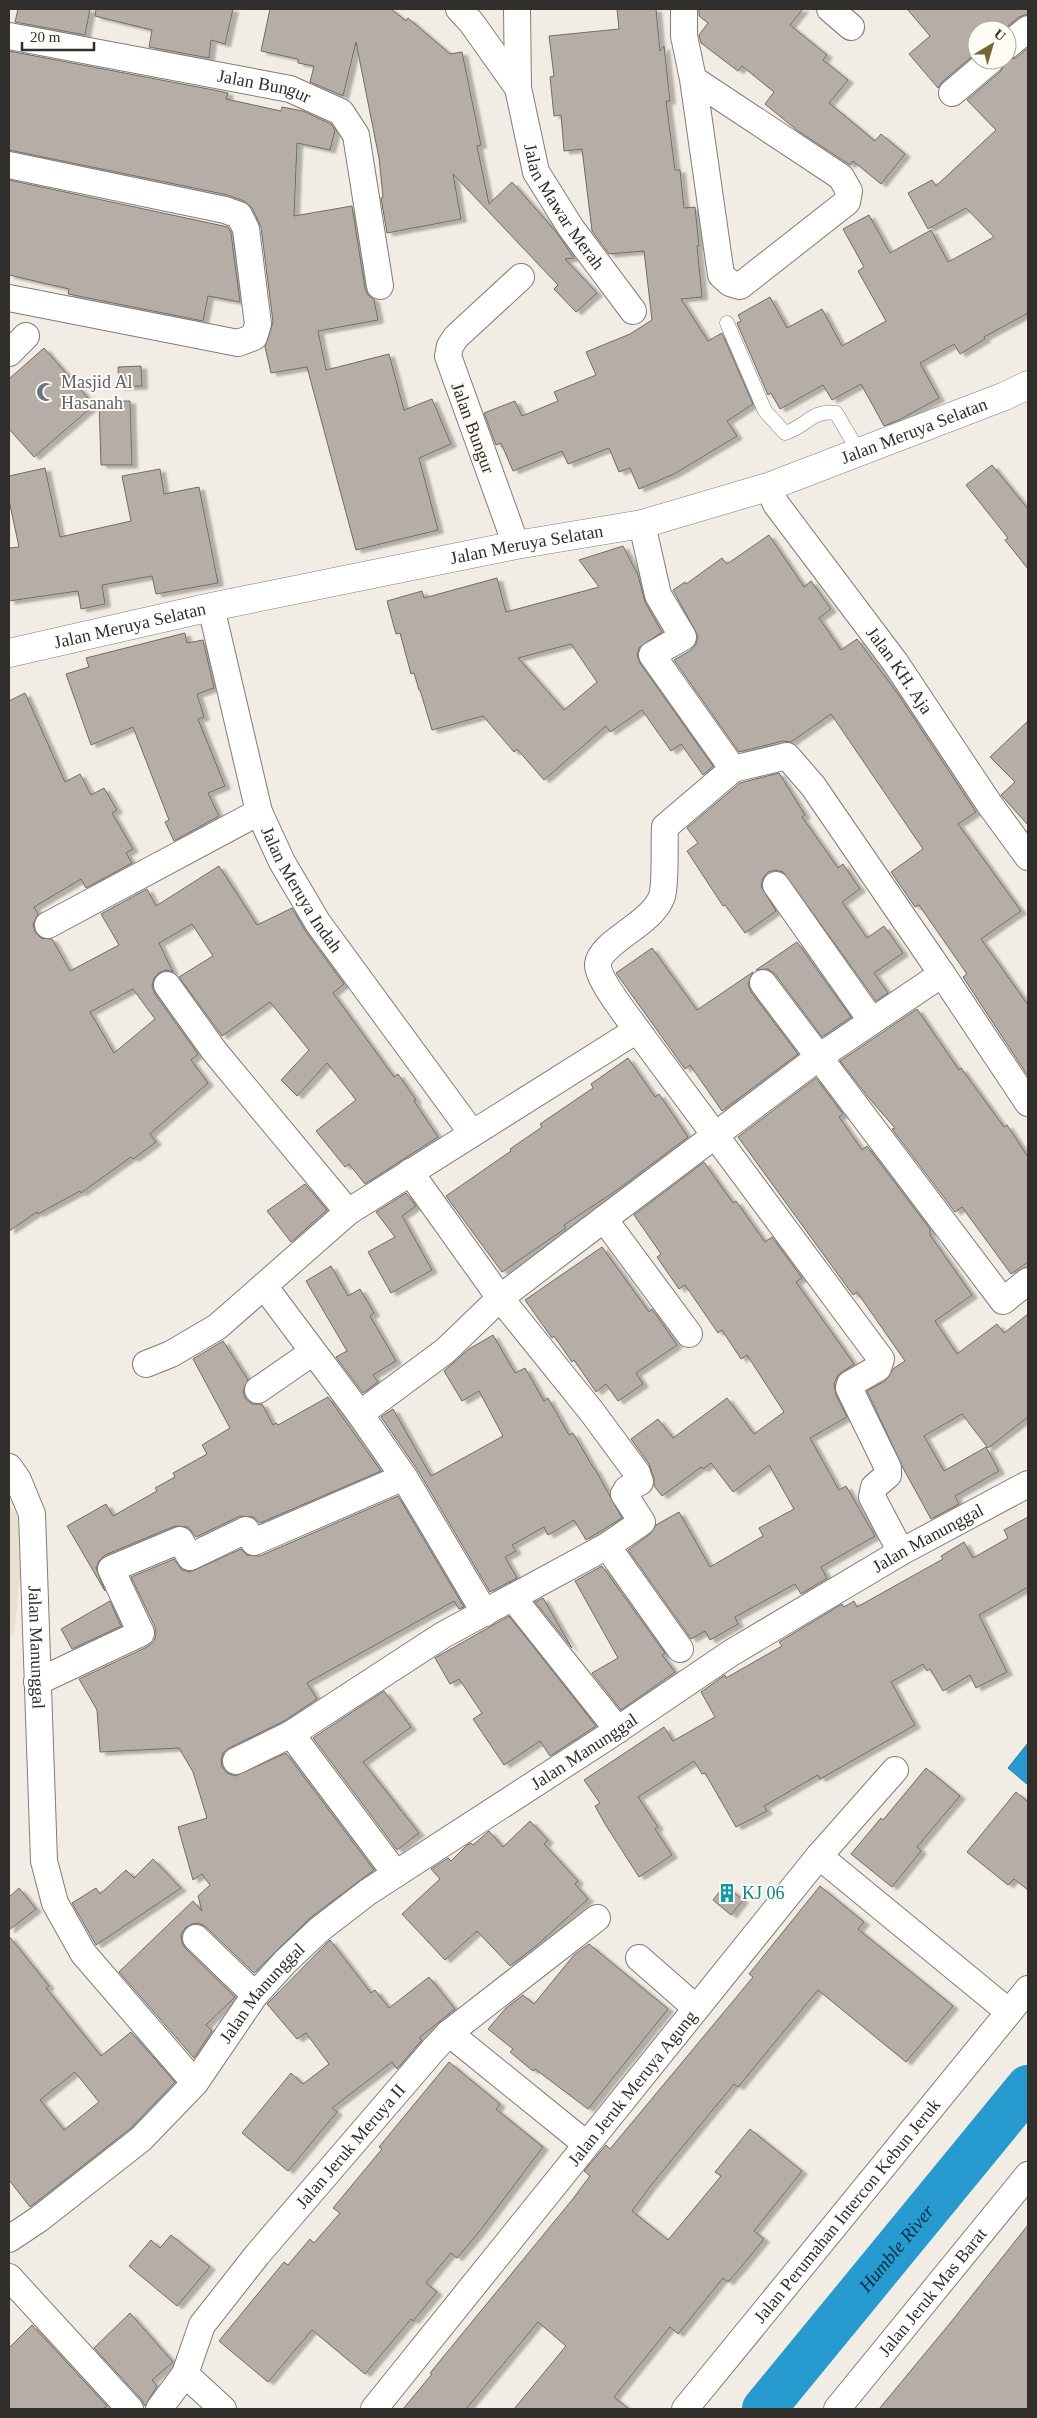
<svg xmlns="http://www.w3.org/2000/svg" width="1037" height="2418" font-family="Georgia,serif">
	<style>
		.built { fill: #e9e1d0 }
		.water { fill: #279bd0; stroke: #2a7b9e }
		.lines { fill: none; stroke-linecap: round; stroke-linejoin: round }
		.river { stroke: #279bd0; stroke-width: 44 }
		.building { fill: #b5ada6; stroke: #726c65; fill-rule: evenodd; filter: url(#shadow) }
		.service-casing { stroke: #817d74; stroke-width: 15 }
		.minor-casing { stroke: #817d74; stroke-width: 28 }
		.primary-casing { stroke: #817d74; stroke-width: 29 }
		.service { stroke: #fff; stroke-width: 14 }
		.minor { stroke: #fff; stroke-width: 26 }
		.primary { stroke: #fff; stroke-width: 28 }
		.labels { text-anchor: middle; dominant-baseline: central; stroke-width: 4; stroke-linejoin: round; paint-order: stroke }
		.street-label { font-size: 18px; fill: #302f2b; stroke: #fefbf3 }
		.worship-label { font-size: 18px; fill: #5b616d; stroke: #fefbf3; text-anchor: start }
		.culture-label { font-size: 18px; fill: #0d838f; stroke: #fefbf3; text-anchor: start }
		.water-label { font-size: 19px; font-style: italic; fill: #002e44; stroke: #fefbf3 }
	</style>
	<defs>
		<filter id="shadow"><feDropShadow dx="5.5" dy="3" stdDeviation="1" flood-color="#0004"/></filter>
	</defs>
	<rect width="100%" height="100%" fill="#f2ede4"/>
	<path class="built" d="M9,1506l17,19 -12,108 -5,4z"/>
	<path class="water" d="M1028,1743v42l-20,-17z"/>
	<g class="lines">
		<path class="river" id="s1" d="M764,2409l264,-322"/>
	</g>
	<path class="building" d="M18,9h72l-5,26 -70,-13z
		M96,9h137l-8,35 -14,-4 -2,18 -60,-11 3,-17 -57,-14z
		M270,9h121l15,12 2,-3 42,36 12,-2 19,93 -4,1 12,58 23,-22 45,51 17,25 -9,1 32,34 -21,19 -22,-23 4,-4 -105,-111 8,45 -74,14 -6,-35 2,-1 -4,-39 -23,-116 -13,54 -33,-14 4,-16 -16,-3v-4l-37,-8z
		M617,9h39l4,42 4,-5 6,55h-4l9,69h5l4,38 11,-1 4,39h-2l5,51 -21,2 27,42 14,-8 31,71 -26,17 10,15 -63,38 -35,15 -9,-21 -11,4 -10,-24 -41,16 -6,-13 -49,20 -12,-28 -5,2 -12,-32 31,-12 7,15 36,-15 -4,-9 42,-17 -10,-23 44,-18 22,-14 -8,-69 -35,3 -17,-23 -10,-82 -18,2 -3,-36 -7,1 -4,-39 4,-1 -5,-40 70,-7z
		M699,9h104l-13,16 37,30 -4,5 25,20 -19,23 46,38 6,-7 24,20 -24,30 -28,-23 -3,4 -52,-34 -33,-27 9,-12 -32,-26 -4,5 -37,-28 -2,-8 9,-12 -9,-7z
		M907,9h121v5l-9,3 -16,13h-26v22l-35,30 -4,6 -29,-34 21,-18z
		M1028,48v265l-44,24 1,2 -25,15 -6,-10 -34,19 19,35 -40,22 -15,6 -23,-42 -29,16 -9,-15 -43,24 -9,-16 -3,2 -31,-72 4,-2 -3,-6 32,-18 17,31 35,-19 20,37 44,-25 -28,-50 6,-4 -21,-38 26,-14 21,38 41,-23 17,32 46,-25 -28,-29 -38,21 -20,-36 24,-13 4,6 60,-56 -29,-30 34,-29 5,-11 10,-2z
		M9,51l210,40 9,2 -2,6 55,12 1,-4 21,4 28,13 4,6 -5,20 -33,-7 -3,73 58,-10 13,82 3,7 6,5 4,20 -60,11 8,39 63,-16 15,56 28,-11 19,45 -32,14 19,72 -82,20 -49,-183 -36,6 -6,-26 8,-25 -12,-95 -9,-19 -8,-7 -16,-6 -219,-45z
		M9,180l219,47 3,6 9,69 -32,-6 -5,25 -135,-27 1,-5 -60,-14z
		M44,348l50,57 -60,52 -25,-28v-50z
		M141,366l1,20 -23,1 -1,-20z
		M99,401h31l2,64h-31z
		M992,465l36,44v60l-23,-29 3,-2 -42,-53z
		M45,468l15,69 71,-16 -9,-45 38,-7 4,25 35,-7 19,96 -62,11 -4,-18 -50,9 3,19 -24,5 -3,-18 -69,10v-53l10,-1 -10,-47v-24z
		M769,535l35,52 7,-6 20,28 -12,9 22,32 16,-11 41,55 78,118 -18,12 63,87 -40,28 47,66v71l-65,-99 4,-3 -48,-69 -4,2 -24,-35 32,-23 -92,-135 -40,28 -8,-1 -44,11 -65,-92 17,-10 5,-6 2,-8 -25,-46 12,-8 1,2 36,-26 5,6z
		M623,546l15,29 7,27 17,30 -23,16 -2,7 3,8 73,103 -10,9 -22,-31 -10,7 -29,-41 -32,22 -4,-6 -62,54 -27,-31 -3,3 -31,-36 -51,14 -12,-40h-1l-5,-17 -3,1 -11,-41 -4,1 -9,-33 35,-10 2,7 73,-20 9,34 93,-25 -20,-27zM571,644l26,38 -33,28 -46,-52z
		M185,633l2,10 16,-3 11,48 -17,6 7,23 -6,2 27,67 -17,7 11,23 -45,25 -9,-19 4,-2 -36,-93 -42,18 -25,-71 23,-7 -3,-9z
		M25,693l40,89 15,-8 11,21 13,-7 13,22 -5,3 21,36 -7,4 6,10 -46,25 -5,-9 -47,28 4,7 -5,10 2,8 6,6 11,1 18,32 49,-26 -18,-31 46,-25 9,17 63,-40 38,59 35,-17 14,24 38,52 -11,9 61,84 4,-3 18,26 -2,1 24,36 -73,47 -16,-20 -4,3 -29,-36 40,-31 -29,-37 -30,33 -16,-16 28,-30 -39,-48 -48,34 -43,-59 34,-21 -21,-32 -33,19 14,29 -7,-2 -7,3 -5,5 -2,8 3,8 43,60 -7,6 17,23 -58,51 6,8 -23,17 -2,-2 -50,36 -1,-2 -42,23 -1,-2 -28,19v-530zM133,989l22,30 -41,34 -24,-41z
		M1028,721v104l-27,-30 14,-13 -25,-25z
		M779,773l26,42 -3,2 36,51 5,-4 17,25 -18,13 25,36 17,-12 19,27 -29,20 14,20 -12,8 -93,-129 -8,-2 -7,2 -5,6 -2,8 15,25 -31,22 -20,-28 -2,1 -36,-55 11,-8 -11,-15 53,-45z
		M797,942l54,75 -29,20 -47,-63 -7,-5 -12,1z
		M652,948l45,62 56,-38 -5,12 3,8 47,62 -76,57 -32,-46 -5,4 -69,-96z
		M917,1009l42,61 2,-2 43,59 3,-2 21,32v105l-17,12 -49,-67 -7,5 -63,-83 3,-1 -27,-31 -28,-36z
		M628,1058l27,39 4,-3 29,43 -71,53 -53,35 2,3 -64,44 -56,-76 65,-45 -1,-2 32,-22 -2,-3 53,-36 -2,-4z
		M816,1078l27,36 -4,3 23,33 5,-4 63,83v6l42,60 -37,26 22,33 40,-30 7,9 24,-19v103l-40,31 -26,-34 -38,22 20,35 42,-24 13,24 -44,25 4,8 -28,15 -28,-51 -36,-77 18,-10 9,-13 11,-7 -48,-69 -4,3 -115,-158z
		M704,1162l29,41 3,-2 29,41 7,-5 30,41 -6,4 58,82 -16,11 -4,9 2,11 11,22 -37,21 29,52 7,-4 29,50 -54,31 6,11 -26,16 -6,-10 -60,33 3,7 -28,16 -5,-9 -14,8 -63,-89 22,-16 6,-9 23,-13 31,55 53,-31 -4,-8 35,-19 -25,-44 -36,27 -22,-29 -8,6 -2,-2 -39,29 -8,-10v-8l-5,-14 -18,-25 27,-20 15,19 54,-40 27,36 30,-22 -37,-57 -6,4 -19,-29 -4,3 -33,-48 -6,4 -22,-32 4,-3 -27,-39z
		M305,1184l22,26 -36,32 -24,-31z
		M406,1193l10,13 -14,10 30,54 -41,23 -23,-41 27,-15 -19,-25z
		M602,1247l47,65 3,-3 25,36 -41,28 7,11 -25,17 -12,-17 -10,8 -22,-32 -2,2 -18,-26 -2,2 -27,-38z
		M331,1266l17,30 12,-7 14,24 -4,3 26,45 -23,14 5,7 -15,11 -27,-36 11,-6 -41,-70z
		M493,1335l22,38 10,-5 19,33 4,-3 21,37 4,-2 21,36h1l27,49 -36,22 -12,-20 -26,15 -4,-8 -32,18 4,6 -11,6 12,21 -27,14 -73,-123 -36,-52 12,-8 38,67 72,-40 -24,-45 -17,10 -18,-30 25,-22z
		M223,1341l25,39 -5,11 2,7 7,6h10l11,21 3,-2 2,2 50,-28 53,74 -121,52 -7,-6 -13,-1 -44,21 -8,-10 -13,-1 -70,29 -6,6 -3,7 9,23 -38,-65 39,-22 7,12 44,-25 -2,-3 20,-11 -2,-4 34,-19 -5,-9 28,-17 -37,-69z
		M398,1496l66,111 -5,2 -5,-8 -147,82 10,16 -33,22 -55,27 -6,5 -2,7 1,7 5,6 8,3 51,-23 88,117 -64,48 -56,55 -48,-46 -7,-4 -7,1 -7,4 -4,7 1,8 3,5 50,49 -29,28 6,6 -18,27 -75,-86 74,-71 9,10 -4,-15 12,-11 -8,-11 -9,6 -15,-53 29,-9 -14,-46 -14,-24 -79,4 -3,-42 -18,-31 68,-32 7,-6 2,-7 -1,-7 -24,-50 43,-18 8,11 8,2 51,-23 6,6 13,1z
		M1028,1517v70l-49,28 28,57 -31,16 -6,-13 -27,16 -13,-22 -3,2 -4,-7 -32,18 24,43 -95,54 -2,-4 -54,31 3,5 -31,16 -31,-54 -3,1 -8,-13 -56,36 20,30 -3,2 17,26 -33,22 -34,-53 -10,-18 5,-3 -16,-23 80,-53 9,14 42,-24 -14,-25 24,-17 1,3 56,-32 -3,-4 63,-38 2,3 10,-6 3,6 86,-48 -2,-3 23,-14 9,16 35,-20 -4,-8z
		M602,1566l63,87 -3,2 13,17 -54,38 -29,-37 26,-15 -43,-77z
		M543,1598l29,50 -37,-46z
		M110,1601l11,25 -49,23 -11,-20z
		M509,1616l87,110 -46,30 -10,-15 -36,24 -31,-46 9,-6 -23,-34 -9,5 -15,-26z
		M384,1691l27,36 -48,35 56,71 -22,17 -84,-112z
		M926,1768l34,28 -43,51 4,4 -29,36 -41,-33 30,-36 2,2z
		M1016,1792l12,10v88l-14,-11 -6,6 -41,-33z
		M530,1821l18,19 -4,4 34,37 -3,3 13,15 -52,47 -26,20 -33,-35 -32,29 -43,-46 38,-35 -9,-10 17,-11 3,3 16,-16 4,-2 2,2 16,-14 14,16z
		M153,1859l28,29 -85,57 -24,-42 24,-15 4,6 26,-24 8,8z
		M725,1885l18,15 -12,15 -18,-15z
		M820,1886l44,36 -6,7 95,77 -47,56 -88,-72 -80,97 -4,-3 -82,100 -20,27 36,29 53,-64 -6,-4 35,-43 52,42 -48,60 10,8 -22,27 -14,16 -5,-4 -45,56 -8,-7 -56,70 15,12h-115l52,-63 -28,-24 -72,87h-63l29,-35 -2,-1 142,-173 18,-24 -6,-5 22,-26 4,4 124,-149 19,-23 -4,-3z
		M19,1888l17,21 -27,21v-33z
		M9,1936l40,50 -3,2 55,68 30,-24 44,50 -44,46 -101,79 -21,-27zM75,2072l24,30 -35,28 -24,-30z
		M330,1940l41,53 4,-3 14,18 40,-31 26,32 -36,29 3,2 -25,29 -5,-7 -60,46 5,4 -49,59 -46,-38 49,-60 12,11 26,-20 -23,-31 -9,6 -30,-35z
		M589,1944l79,65 -80,100 -53,-40 -2,2 -23,-19 3,-3 -25,-20 18,-21 17,-13 11,9 40,-49z
		M449,2062l51,42 -4,5 47,38 -64,85 -22,26 -6,-5 -25,30 11,9 -24,29 -2,-2 -46,55 -53,-44 -44,52 -49,-41 65,-79 4,3 22,-26 4,4 26,-30 -7,-5 49,-59 -3,-2z
		M1028,2225v184h-149l72,-87z
		M171,2235l39,32 -33,39 -48,-40 22,-26 9,8z
		M130,2313l43,49 -21,18 5,6 -12,20 -4,-7 -47,-51z
		M32,2325l75,81 -4,3h-94v-61z"/>
	<g class="lines">
		<g class="service-casing">
			<path id="service" d="M727,323l38,88 20,22c21,-6 27,-24 51,-20l23,39"/>
		</g>
		<g class="minor-casing">
			<g id="minor">
				<path d="M459,9l12,13 47,66"/>
				<path id="s2" d="M517,9l1,79 18,84 35,56 62,83"/>
				<path d="M684,9v27l9,43 28,196 9,8 10,3 107,-84 2,-11 -8,-14 -148,-98"/>
				<path d="M830,9l21,18"/>
				<path id="s3" d="M9,36l281,53 51,23 15,23 24,151"/>
				<path d="M1007,46l21,-17"/>
				<path d="M952,93l39,-33"/>
				<path d="M9,165l216,45 14,5 7,14 12,95 -4,13 -16,6 -229,-45"/>
				<path d="M9,353l17,-17"/>
				<path id="s4" d="M768,487l8,17 119,158 95,143 38,52"/>
				<path d="M642,524l16,71 25,42 -31,18 81,114"/>
				<path d="M516,545l-68,-189 2,-10 6,-9 65,-60"/>
				<path id="s5" d="M211,607l48,205 23,50 36,61 154,210"/>
				<path d="M776,885l95,135"/>
				<path d="M48,925l211,-113"/>
				<path d="M763,983l240,318 25,-20"/>
				<path d="M167,985l48,67 133,160"/>
				<path d="M637,1030c-9,-13 -40,-51 -39,-66 2,-22 55,-40 64,-68 4,-12 2,-54 3,-69l68,-58 54,-13 26,30 129,188"/>
				<path d="M604,1219l85,115"/>
				<path d="M264,1286l96,128"/>
				<path d="M146,1364l25,-10 46,-27 131,-115 289,-182 244,329 -3,9 -28,16 -1,4 39,80v7l-14,12 -2,10 29,55"/>
				<path d="M258,1390l55,-38"/>
				<path id="s6" d="M9,1467l9,13 14,34 12,347 11,42 28,50 112,130"/>
				<path d="M607,1546l73,103"/>
				<path d="M513,1598l105,132"/>
				<path d="M485,1613l-81,-136 -44,-63 85,-63 55,-53 104,-79 215,-162 123,-83 86,129"/>
				<path d="M37,1682l104,-49 -30,-64 69,-29 10,17 56,-27 8,12 150,-65"/>
				<path d="M291,1734l105,140"/>
				<path d="M236,1761l55,-27 152,-99 164,-89 35,-24 -18,-28 3,-5 13,-7 -3,-9 -45,-61 -92,-114 -90,-126"/>
				<path d="M819,1856l190,156"/>
				<path d="M196,1938l59,57"/>
				<path d="M639,1958l57,50"/>
				<path d="M449,2033l137,111"/>
				<path id="s7" d="M9,2239l30,-20 102,-80 54,-56 60,-88 30,-33 35,-33 48,-37 239,-155 124,-84 170,-101 127,-68"/>
				<path d="M9,2277l121,132"/>
				<path d="M185,2374l38,35"/>
				<path id="s8" d="M159,2409l26,-35 17,-49 55,-70 176,-205 16,-17 148,-115"/>
				<path id="s9" d="M374,2409l445,-553 76,-86"/>
				<path id="s10" d="M685,2409l343,-420"/>
				<path id="s11" d="M837,2409l191,-234"/>
			</g>
		</g>
		<g class="primary-casing">
			<g id="primary">
				<path id="s12" d="M9,653l202,-46 305,-62 126,-21 126,-37 237,-91 23,-11"/>
			</g>
		</g>
		<use href="#service" class="service"/>
		<use href="#minor" class="minor"/>
		<use href="#primary" class="primary"/>
	</g>
	<defs>
		<g id="mosque-bare" transform="scale(1.5)"><path d="M3.5-4.9A6 6 0 1 0 3.5 4.9A5 5 0 1 1 3.5-4.9Z" fill="#6b7280" stroke="#fefbf3" stroke-width="2.5" paint-order="stroke"/></g>
		<g id="building-bare" transform="scale(1.5)"><path d="M-4-6H4V6H1V3H-1V6H-4ZM-2.5-4.3h1.7v1.8h-1.7ZM.8-4.3h1.7v1.8H.8ZM-2.5-1h1.7V.8h-1.7ZM.8-1h1.7V.8H.8Z" fill="#0f9aa8" stroke="#fefbf3" stroke-width="2.5" paint-order="stroke"/></g>
	</defs>
	<g fill-rule="evenodd">
		<use href="#mosque-bare" x="46" y="392"/>
		<use href="#building-bare" x="727" y="1893"/>
	</g>
	<g class="labels">
		<g class="street-label">
			<text stroke="none"><textPath href="#s3" startOffset="260">Jalan Bungur</textPath></text>
			<text stroke="none"><textPath href="#s2" startOffset="208">Jalan Mawar Merah</textPath></text>
			<text transform="translate(473 428) rotate(70)">Jalan Bungur</text>
			<text stroke="none"><textPath href="#s12" startOffset="934">Jalan Meruya Selatan</textPath></text>
			<text stroke="none"><textPath href="#s12" startOffset="529">Jalan Meruya Selatan</textPath></text>
			<text stroke="none"><textPath href="#s12" startOffset="124">Jalan Meruya Selatan</textPath></text>
			<text stroke="none"><textPath href="#s4" startOffset="226">Jalan KH. Aja</textPath></text>
			<text stroke="none"><textPath href="#s5" startOffset="299">Jalan Meruya Indah</textPath></text>
			<text stroke="none"><textPath href="#s7" startOffset="1166">Jalan Manunggal</textPath></text>
			<text stroke="none"><textPath href="#s6" startOffset="186">Jalan Manunggal</textPath></text>
			<text stroke="none"><textPath href="#s7" startOffset="761">Jalan Manunggal</textPath></text>
			<text stroke="none"><textPath href="#s7" startOffset="356">Jalan Manunggal</textPath></text>
			<text stroke="none"><textPath href="#s9" startOffset="412">Jalan Jeruk Meruya Agung</textPath></text>
			<text stroke="none"><textPath href="#s8" startOffset="328">Jalan Jeruk Meruya II</textPath></text>
			<text stroke="none"><textPath href="#s10" startOffset="256">Jalan Perumahan Intercon Kebun Jeruk</textPath></text>
			<text stroke="none"><textPath href="#s11" startOffset="151">Jalan Jeruk Mas Barat</textPath></text>
		</g>
		<g class="worship-label">
			<text x="61" y="382">Masjid Al<tspan x="61" dy="21">Hasanah</tspan></text>
		</g>
		<g class="culture-label">
			<text x="742" y="1893">KJ 06</text>
		</g>
		<g class="water-label">
			<text stroke="none"><textPath href="#s1" startOffset="208">Humble River</textPath></text>
		</g>
	</g>
	<rect width="1037" height="2418" fill="none" stroke="#302f2b" stroke-width="20"/>
	<g transform="translate(992 45) rotate(38)"><circle r="24" fill="#fefbf3" stroke="#aca9a3"/>
	<path d="M0-4L9 19L0 12L-9 19Z" fill="#776634"/>
	<text y="-8" font-size="14" font-weight="bold" text-anchor="middle" fill="#302f2b">U</text>
	</g>
	<path d="M22 42v8h72v-8" fill="none" stroke="#302f2b" stroke-width="2.5"/>
	<text x="30" y="42" font-size="15" fill="#302f2b" stroke="#fefbf3" stroke-width="4" paint-order="stroke">20 m</text>
</svg>
